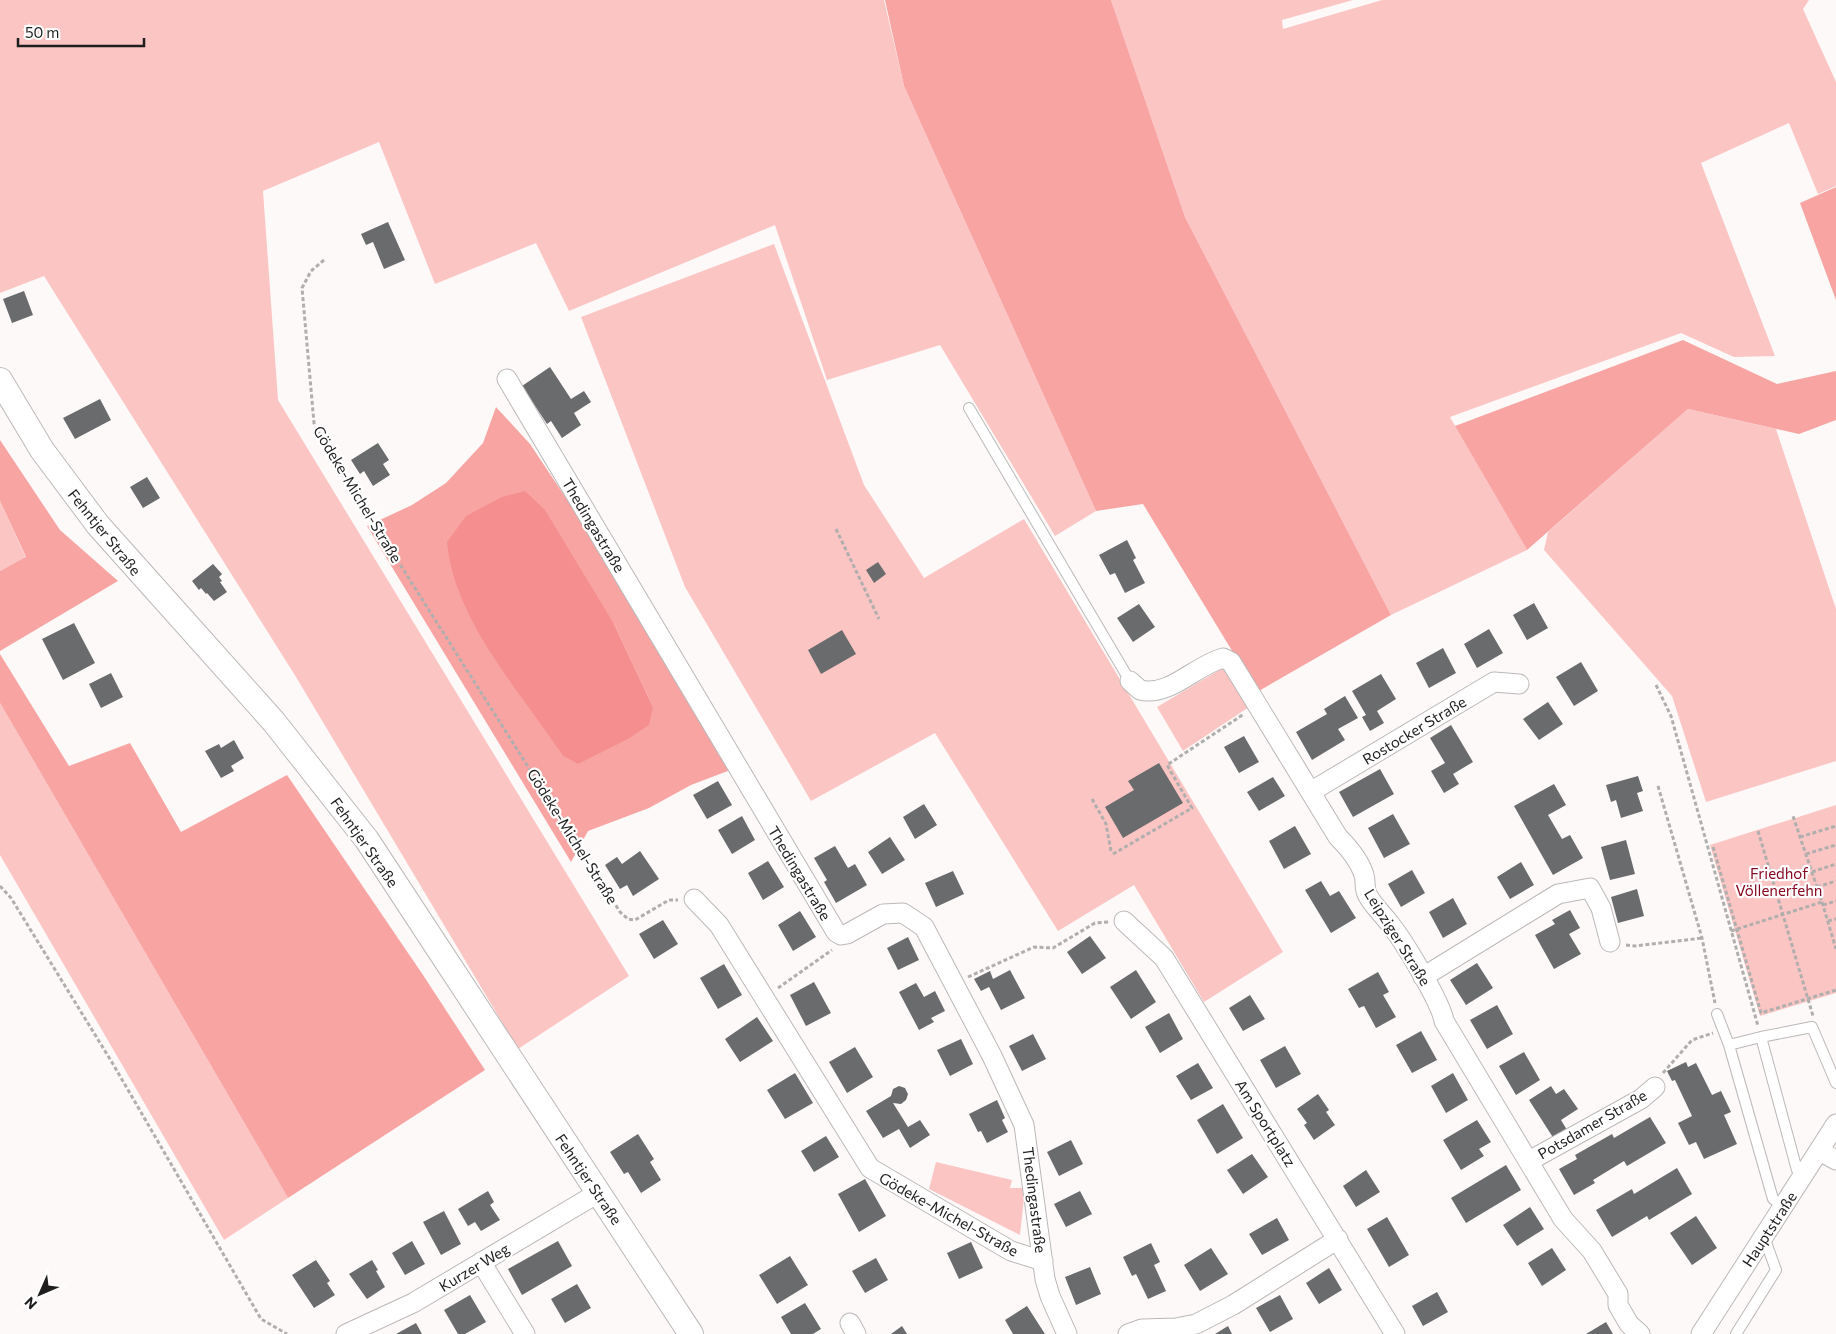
<svg xmlns="http://www.w3.org/2000/svg" width="1836" height="1334" font-family="Commissioner,sans-serif">
	<style>
		.green { fill: #fbc5c4 }
		.forest { fill: #f8a4a3; fill-rule: evenodd }
		.water { fill: #f58f8f }
		.building { fill: #696b6d }
		.lines { fill: none; stroke-linecap: round; stroke-linejoin: round }
		.service-casing { stroke: #bcb8b8; stroke-width: 12 }
		.minor-casing { stroke: #bcb8b8; stroke-width: 21 }
		.tertiary-casing { stroke: #bcb8b8; stroke-width: 26 }
		.path { stroke: #b1aeae; stroke-width: 3; stroke-dasharray: 4 2.5; stroke-linecap: butt }
		.service { stroke: #fff; stroke-width: 10 }
		.minor { stroke: #fff; stroke-width: 19 }
		.tertiary { stroke: #fff; stroke-width: 24 }
		.labels { text-anchor: middle; dominant-baseline: central; stroke-width: 4.5; stroke-linejoin: round; paint-order: stroke }
		.street-label { font-size: 15px; fill: #1f1e1e; stroke: #fff }
		.park-label { font-size: 15px; fill: #870821; stroke: #fff }
	</style>
	<rect width="100%" height="100%" fill="#fdf9f9"/>
	<path class="green" d="M0,0h884l20,86 192,425 -41,25 -115,-191 -113,35 -52,-155 -206,86 -33,-68 -101,41 -56,-142 -116,49 15,209 351,576 -111,73 -222,-372 -252,-401 -44,17z
		M1111,0h242l-71,20 1,9 99,-29h427l-6,9 33,73v104l-18,8 -29,-71 -88,40 74,193 -41,1 -53,-24 -231,84 77,133 -136,65 -206,-398z
		M774,244l90,241 60,93 100,-59 259,433 -79,50 -70,-117 -76,46 -123,-198 -124,68 -126,-214 -104,-270z
		M1688,409l88,20 60,180v152l-130,41 -34,-106 -128,-146 4,-18z
		M0,501l26,57 -26,13z
		M1226,666l23,41 -66,44 -26,-44z
		M0,703l288,495 -64,42 -224,-385z
		M1836,805v188l-76,23 -50,-171z
		M936,1162l76,18 -2,8h15l-5,47 -91,-46z"/>
	<path class="forest" d="M885,0h226l74,217 206,398 -134,77 -114,-188 -47,7 -192,-425z
		M1836,187v113l-36,-97z
		M1683,340l94,44 59,-13v49l-37,14 -111,-25 -161,141 -72,-124z
		M496,407l34,37 40,60 163,265 -42,16 -42,23 -61,23 -17,31 -204,-336 45,-21 34,-22 37,-40zM614,624l39,83 -91,48 -14,-22z
		M0,440l60,90 58,51 -118,70v-80l26,-14 -26,-56z
		M0,654l69,112 61,-23 51,89 106,-57 136,200 62,95 -197,128 -288,-495z"/>
	<path class="water" d="M525,491l20,19 69,114 39,83 -4,18 -21,14 -50,25 -16,-9c-42,-64 -108,-135 -115,-213l19,-26 36,-19z"/>
	<path class="building" d="M388,222l17,38 -21,9 -11,-27 -7,3 -5,-11z
		M24,291l9,24 -21,8 -9,-24z
		M550,367l21,32 13,-8 7,11 -17,11 7,12 -19,13 -11,-17 -4,3 -25,-38z
		M100,399l11,21 -36,19 -12,-21z
		M378,443l11,17 -6,4 7,11 -17,11 -9,-15 -4,3 -9,-14z
		M147,477l13,21 -17,10 -13,-21z
		M1127,540l9,18 -3,2 12,23 -20,10 -10,-20 -5,2 -11,-20z
		M878,562l8,12 -12,9 -8,-13z
		M213,564l9,10 -3,3 3,4 -2,1 7,10 -13,9 -7,-8 -1,1 -5,-6 -2,2 -7,-9z
		M1534,603l14,25 -21,12 -14,-25z
		M1139,604l16,23 -22,15 -16,-24z
		M74,623l21,40 -32,17 -21,-41z
		M1489,629l14,24 -26,15 -13,-24z
		M842,630l14,24 -35,20 -13,-24z
		M1443,648l13,25 -27,15 -13,-25z
		M1581,662l17,29 -24,15 -18,-29z
		M111,673l12,24 -22,11 -12,-24z
		M1381,674l15,25 -19,12 7,12 -14,8 -8,-14 4,-2 -14,-24z
		M1345,696l13,22 -20,11 7,11 -33,20 -16,-28 31,-18 -3,-5z
		M1548,702l15,22 -24,16 -16,-21z
		M1451,725l22,37 -20,12 6,10 -15,9 -13,-22 14,-8 -15,-25z
		M1244,736l15,26 -20,11 -15,-26z
		M234,740l10,18 -13,8 3,5 -13,7 -16,-27 14,-7 2,4z
		M1159,763l24,40 -60,35 -18,-31 29,-17 -6,-9z
		M1380,769l14,25 -41,23 -14,-25z
		M1638,776l5,15 -6,2 6,18 -22,7 -5,-18 -5,2 -5,-17z
		M1273,777l12,19 -26,15 -12,-19z
		M718,781l14,24 -25,14 -14,-24z
		M1554,784l12,21 -18,10 14,24 8,-4 13,23 -30,17 -39,-69z
		M924,804l13,21 -22,14 -12,-22z
		M1393,814l17,30 -26,14 -16,-30z
		M742,816l13,24 -23,14 -14,-24z
		M1295,826l16,28 -27,15 -15,-28z
		M890,837l15,23 -23,14 -14,-22z
		M1626,840l9,34 -25,6 -9,-33z
		M835,846l13,22 7,-4 12,21 -31,18 -12,-21 3,-2 -13,-22z
		M640,851l19,28 -26,17 -6,-11 -7,4 -15,-24 12,-8 5,7z
		M768,861l16,26 -21,13 -15,-27z
		M1521,862l13,23 -24,14 -13,-22z
		M1412,870l13,23 -24,14 -13,-23z
		M953,871l11,23 -28,13 -11,-24z
		M1321,881l9,15 9,-5 17,27 -25,15 -26,-43z
		M1637,889l7,27 -26,7 -7,-26z
		M1453,898l14,26 -24,14 -14,-26z
		M1570,910l10,18 -11,6 12,20 -27,15 -19,-34 20,-11 -3,-4z
		M800,911l16,26 -23,14 -15,-26z
		M663,920l15,24 -24,15 -15,-25z
		M1090,936l16,22 -24,16 -15,-22z
		M908,937l11,23 -21,10 -11,-22z
		M1477,963l16,25 -27,17 -16,-25z
		M724,964l18,31 -24,14 -18,-31z
		M1010,970l15,28 -24,12 -12,-23 -8,4 -7,-12 16,-8 3,8z
		M1136,970l20,32 -25,17 -21,-32z
		M1378,972l11,20 -6,3 13,22 -20,11 -12,-22 -5,2 -11,-19z
		M814,982l17,31 -25,13 -16,-31z
		M916,983l8,14 11,-6 10,20 -14,7 3,4 -15,8 -20,-38z
		M1250,995l15,24 -22,12 -14,-23z
		M1497,1005l16,29 -26,15 -17,-29z
		M1169,1013l14,26 -23,14 -15,-26z
		M757,1017l16,24 -33,21 -15,-23z
		M1421,1031l16,29 -25,13 -16,-28z
		M1033,1034l13,25 -24,12 -13,-25z
		M961,1039l12,25 -23,12 -13,-26z
		M1285,1046l16,28 -25,14 -16,-28z
		M855,1047l18,30 -26,16 -18,-31z
		M1524,1052l16,28 -24,15 -17,-29z
		M1686,1062l2,5 8,-4 16,32 9,-4 10,21 -7,3 13,29 -33,15 -8,-17 -7,3 -11,-22 14,-7 -17,-36 -3,1 -5,-10z
		M1198,1063l15,25 -22,12 -15,-24z
		M795,1073l18,30 -28,16 -18,-29z
		M1453,1073l15,27 -22,13 -15,-27z
		M899,1086l6,2 3,6 -2,6 -5,4 -8,-1 15,24 12,-7 10,15 -20,13 -11,-19 -16,9 -17,-27 25,-15 2,-7z
		M1551,1086l5,8 8,-5 14,20 -17,11 6,10 -13,9 -25,-39z
		M1318,1094l11,16 -3,2 9,13 -21,15 -10,-15 3,-2 -10,-14z
		M997,1100l8,18 -3,2 6,12 -21,11 -6,-12 -3,1 -9,-18z
		M1223,1104l20,34 -26,16 -20,-34z
		M1650,1117l16,26 -39,23 -3,-5 -31,19 2,3 -21,12 -15,-26 18,-10 -2,-4 37,-21 2,4z
		M1477,1120l14,22 -12,7 5,7 -23,14 -18,-30z
		M638,1134l16,25 -4,3 11,18 -20,13 -13,-21 -4,2 -14,-22z
		M826,1136l13,21 -25,15 -13,-21z
		M1071,1140l12,24 -24,12 -12,-24z
		M1252,1154l16,23 -25,17 -16,-24z
		M1506,1165l15,25 -55,33 -15,-25z
		M1677,1168l15,26 -43,26 -2,-4 -35,21 -16,-27 36,-21 2,5z
		M1366,1170l14,22 -24,15 -13,-21z
		M865,1179l21,37 -27,16 -21,-38z
		M488,1191l6,11 -4,3 10,15 -19,11 -6,-9 -7,4 -10,-17z
		M1080,1191l12,23 -26,13 -12,-23z
		M1530,1207l14,22 -27,17 -14,-21z
		M444,1211l17,33 -20,11 -18,-33z
		M1696,1216l21,32 -25,17 -22,-32z
		M1387,1217l22,38 -20,12 -22,-38z
		M1277,1218l12,22 -27,15 -13,-21z
		M412,1241l13,23 -20,11 -13,-22z
		M558,1241l14,25 -50,29 -14,-26z
		M971,1242l12,26 -24,11 -12,-26z
		M1151,1243l9,19 -6,3 12,26 -18,8 -12,-25 -4,2 -9,-19z
		M1211,1248l17,26 -28,17 -16,-26z
		M1552,1248l14,22 -24,16 -14,-23z
		M790,1256l18,29 -31,19 -18,-29z
		M876,1258l12,22 -23,13 -13,-22z
		M316,1260l14,21 -3,2 8,12 -21,13 -22,-33z
		M372,1260l6,10 -2,1 9,16 -18,12 -18,-25z
		M1090,1267l11,27 -25,11 -11,-28z
		M1329,1268l13,22 -23,14 -13,-21z
		M577,1284l14,24 -26,15 -14,-24z
		M1437,1292l11,20 -25,14 -11,-20z
		M470,1295l16,27 -21,12h-7l-14,-24z
		M1280,1295l13,24 -23,13 -14,-24z
		M805,1303l16,26 -8,5h-22l-10,-17z
		M1027,1306l18,28h-32l-8,-14z
		M1606,1322l7,12h-27z
		M416,1323l6,11h-26z
		M902,1326l5,8h-16z
		M1228,1326l4,8h-17z"/>
	<g class="lines">
		<g class="service-casing">
			<path id="service" d="M969,408l161,273
				M1717,1014l12,31
				M1761,1037l-32,8 44,154 10,7
				M1804,1175l-7,-5 -36,-133 51,-10 24,56
				M1736,1334l40,-64 -12,-33"/>
		</g>
		<g class="minor-casing">
			<path id="minor" d="M507,379l329,553 5,3 6,-1 36,-20 20,-1 21,14 68,129 32,69 21,154 5,17 17,38
				M1130,681l10,9c30,7 54,-24 83,-32l8,4 107,175c10,10 22,25 26,38 2,6 0,13 3,19 6,12 15,19 23,30 13,16 51,78 54,97l119,198 29,32 26,43v11l11,19 11,10
				M1312,791l182,-109 25,2
				M694,899l25,26 151,243 141,83 32,10
				M1124,921l40,37 231,376
				M1423,977l135,-83 32,-6 11,20 9,34
				M1820,1151l16,9
				M1529,1161l112,-62 14,-12
				M481,1262l44,72
				M850,1323l6,11
				M346,1334l67,-31 185,-110
				M1128,1334l14,-5 34,-1 20,-4 37,-19 105,-66
				M1701,1334l135,-210"/>
		</g>
		<g class="tertiary-casing">
			<path id="tertiary" d="M0,380l42,70 56,75 176,197 93,118 324,494"/>
		</g>
		<path class="path" d="M324,260l-13,11 -9,17 12,135 13,26 293,463 8,7 7,1 34,-20h9
			M836,529l43,90
			M1656,685l15,31 87,310
			M1658,786l44,152 13,65
			M1092,799l14,25 5,27
			M1758,831l55,185
			M1800,837l36,-11
			M1713,847l48,166 75,-23
			M1113,854l79,-46 -25,-43 77,-51
			M1806,854l30,-9
			M1812,872l24,-8
			M0,886l11,12 102,166 148,255 26,15
			M1817,887l19,-6
			M1822,902l14,47
			M1823,905l13,-4
			M1828,921l8,-2
			M1731,931l91,-29 -29,-86
			M1626,945l9,1 67,-8
			M968,977l66,-30 19,1 42,-25 14,-1
			M778,988l54,-38
			M1663,1073l29,-33 21,-7"/>
		<use href="#service" class="service"/>
		<use href="#minor" class="minor"/>
		<use href="#tertiary" class="tertiary"/>
	</g>
	<g class="labels">
		<g class="street-label">
			<text transform="translate(358 494) rotate(59)">Gödeke-Michel-Straße</text>
			<text transform="translate(594 525) rotate(59)">Thedingastraße</text>
			<text transform="translate(105 532) rotate(51)">Fehntjer Straße</text>
			<text transform="translate(1414 730) rotate(-31)">Rostocker Straße</text>
			<text transform="translate(573 836) rotate(58)">Gödeke-Michel-Straße</text>
			<text transform="translate(365 842) rotate(55)">Fehntjer Straße</text>
			<text transform="translate(800 873) rotate(59)">Thedingastraße</text>
			<text transform="translate(1398 937) rotate(58)">Leipziger Straße</text>
			<text transform="translate(1266 1123) rotate(58)">Am Sportplatz</text>
			<text transform="translate(1592 1124) rotate(-30)">Potsdamer Straße</text>
			<text transform="translate(589 1179) rotate(56)">Fehntjer Straße</text>
			<text transform="translate(1035 1200) rotate(83)">Thedingastraße</text>
			<text transform="translate(949 1214) rotate(29)">Gödeke-Michel-Straße</text>
			<text transform="translate(1769 1229) rotate(-57)">Hauptstraße</text>
			<text transform="translate(474 1267) rotate(-31)">Kurzer Weg</text>
		</g>
		<g class="park-label">
			<text x="1779" y="873">Friedhof<tspan x="1779" dy="17">Völlenerfehn</tspan></text>
		</g>
	</g>
	<g transform="translate(40 1294) rotate(225)" stroke="#ffffff" stroke-width="4" paint-order="stroke">
	<path d="M0-4L9 19L0 12L-9 19Z" fill="#1f1e1e"/>
	<text y="-8" font-size="14" font-weight="bold" text-anchor="middle" fill="#1f1e1e">N</text>
	</g>
	<path d="M18 38v8h126v-8" fill="none" stroke="#1f1e1e" stroke-width="2.5"/>
	<text x="25" y="38" font-size="15" fill="#1f1e1e" stroke="#ffffff" stroke-width="4" paint-order="stroke">50 m</text>
</svg>
